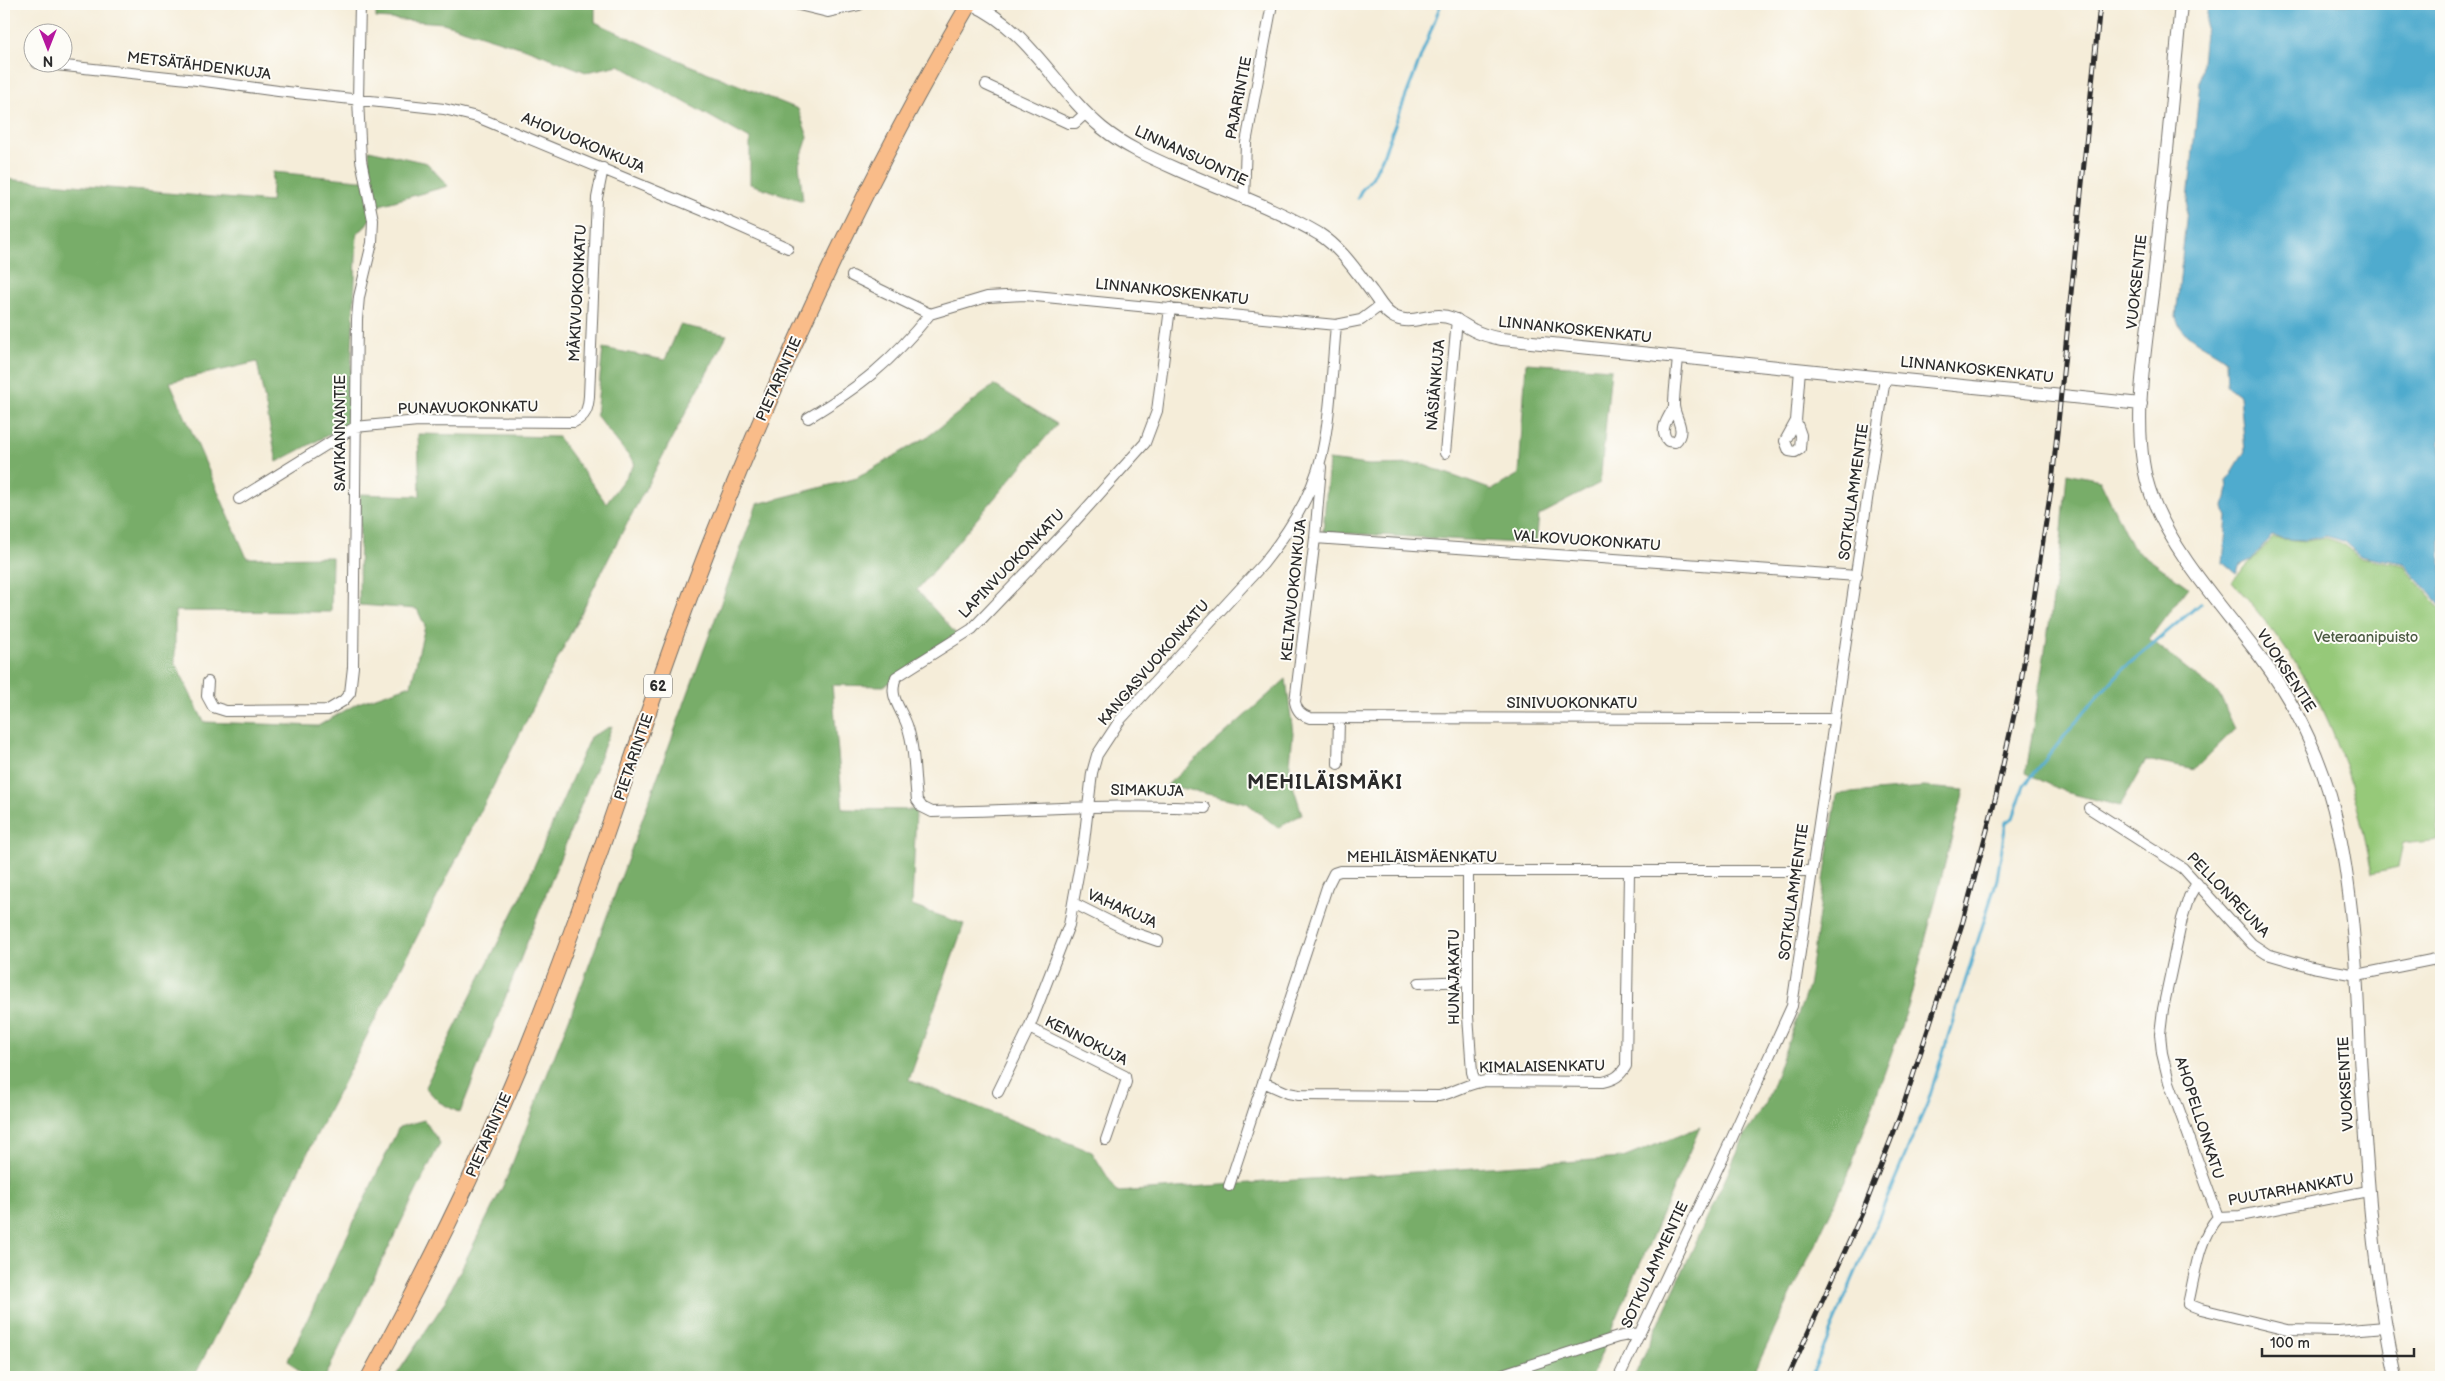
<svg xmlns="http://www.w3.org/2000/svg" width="2445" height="1381" font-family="'Balsamiq Sans',sans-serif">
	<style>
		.green { fill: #96c979; stroke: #607a52 }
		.forest { fill: #78ad69; stroke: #526c4a }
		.water { fill: #50abce; stroke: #3e6b7c }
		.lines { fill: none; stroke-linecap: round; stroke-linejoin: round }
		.stream { stroke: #50abce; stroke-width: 3 }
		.minor-casing { stroke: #726f68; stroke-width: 12 }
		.tertiary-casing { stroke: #726f68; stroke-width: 14 }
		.primary-casing { stroke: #726f68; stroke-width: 17 }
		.minor { stroke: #fff; stroke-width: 10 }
		.tertiary { stroke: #fff; stroke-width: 12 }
		.primary { stroke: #f9bc89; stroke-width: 15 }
		.rail-casing { stroke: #2b2b2b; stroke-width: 5 }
		.rail { stroke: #fdfcf7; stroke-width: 3; stroke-dasharray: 9; stroke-linecap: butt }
		.labels { text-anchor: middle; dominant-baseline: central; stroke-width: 4; stroke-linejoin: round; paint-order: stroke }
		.shield { fill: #fdfcf7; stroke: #6a6a68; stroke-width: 1 }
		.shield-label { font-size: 14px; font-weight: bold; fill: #2b2b2b }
		.street-label { font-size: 15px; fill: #2b2b2b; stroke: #fdfcf7 }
		.park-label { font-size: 15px; fill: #4b5a42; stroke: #fdfcf7 }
		.district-label { font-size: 20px; font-weight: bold; letter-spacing: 1px; fill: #2b2b2b; stroke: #fdfcf7 }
	</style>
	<rect width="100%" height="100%" fill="#fdfcf7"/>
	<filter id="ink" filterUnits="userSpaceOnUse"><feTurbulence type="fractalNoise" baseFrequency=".02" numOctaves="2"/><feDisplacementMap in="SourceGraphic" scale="10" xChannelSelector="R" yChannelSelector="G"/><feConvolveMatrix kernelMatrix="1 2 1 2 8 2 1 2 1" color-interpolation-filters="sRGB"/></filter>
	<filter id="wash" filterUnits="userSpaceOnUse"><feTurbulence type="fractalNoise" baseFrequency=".0096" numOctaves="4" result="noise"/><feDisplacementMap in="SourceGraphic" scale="20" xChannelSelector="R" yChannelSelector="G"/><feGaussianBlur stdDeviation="1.12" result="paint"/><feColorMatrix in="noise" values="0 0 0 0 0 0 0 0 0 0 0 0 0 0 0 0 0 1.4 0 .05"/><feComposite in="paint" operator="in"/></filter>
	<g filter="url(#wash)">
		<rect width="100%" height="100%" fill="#f5edd9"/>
		<path class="green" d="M2273,538l33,3 20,-3 15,5 18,14 44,8 38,44v175l-3,3v53l-35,4 -5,23 -26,6c-11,-55 -24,-110 -48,-161 -24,-48 -57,-90 -92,-131z"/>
		<path class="forest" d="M376,4h219v18l94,43 109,44 10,28 -9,27 4,37 -53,-17v-45l-131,-74 -33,7 -57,-22 -86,-27 -67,-5z
			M369,150l58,13 21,23 -68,19 -17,24 -6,4 -8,191 -72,38 -20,-100 -87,20 77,176 85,-1 -1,55 -156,-1v52l29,59 114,4 40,-23 53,-18 14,-59 -8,-17 -58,-4 1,-111 60,2 -2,-62 140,3 48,66 29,-39 -39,-49 7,-67 62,12 15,-35 47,10 -111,209 -422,833h-190v-1198l267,23 2,-30 86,8 11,-1z
			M1526,363l85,6 -11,114 -61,32 -3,29 -213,-12 6,-72 40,5 52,-1 71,26 27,-16z
			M994,385l63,39 -140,166 39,44 -72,52 -52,-1 11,124 73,1 -4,96 52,18 -55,156 183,72 25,40 506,-34 77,-31 -109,250h-1196l48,-72 62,-123 71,-181 181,-497 100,-26 73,-43z
			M2067,473l33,7 32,67 56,40 -39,52 70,55 16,35 -41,41 -48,-10 -26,46 -55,-14 -39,-19 34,-219z
			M1286,679l7,54 -4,40 13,41 -24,14 -31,-25 -80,-18z
			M612,726l-152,387 -21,-11 -14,-15 94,-186 71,-164z
			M1924,787l40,3 -56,217 -60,168 -96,202h-118l112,-244 20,-30 42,-116 29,-193z
			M424,1120l16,23 -115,234h-21l-16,-17 111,-233z"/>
		<path class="water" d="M2208,4h233v601l-38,-42 -44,-8 -16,-14 -17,-5 -20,4 -19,-1 -15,-3 -21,24 -11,5 -4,9 -13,-11 4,-46 -3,-11 4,-17 -1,-8 18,-30 -5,-55 -13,-10 -1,-26c-15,-13 -46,-22 -50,-43z"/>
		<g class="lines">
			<path class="stream" d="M1358,198l3,-7 11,-13 11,-22 58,-152
				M1811,1377l116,-273 70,-225 9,-57 7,-4 11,-32 65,-80 34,-37 78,-66"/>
		</g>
	</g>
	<g filter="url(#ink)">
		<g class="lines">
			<g class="minor-casing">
				<path id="minor" d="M37,63l160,17 81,11 166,18 33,8 239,99 72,32
					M986,85l82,38h7l11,-10
					M1244,199l2,-56 26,-139
					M852,276l78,38 57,-17 38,-2 311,30 25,-5 20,-15
					M1170,308l-13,103 -12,32 -77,86 -96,100 -76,48c-8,20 5,31 11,48 8,23 7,51 10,75l5,7 10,5c91,-1 182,-9 273,-4
					M1674,407c-6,11 -16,23 -6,34l7,1c13,-11 -1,-25 -1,-37 0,-16 3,-32 4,-48
					M808,418c53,-32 83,-56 122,-104
					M1796,421l-11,20 4,10 6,1 5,-3 1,-14 -5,-14 4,-52
					M1445,453l12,-134
					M1321,467l-6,71 -20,164c2,9 6,13 15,16l524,1
					M239,499l116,-72 63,-6 156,1c12,-6 14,-13 15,-26l8,-198 6,-30
					M1315,538l542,38
					M208,682l-1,14 6,11 13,4 102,-1 15,-9 7,-8 3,-26 4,-348 2,-22 13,-54 1,-23 -12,-60 -3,-61 2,-95
					M1338,764l1,-45
					M2089,808l94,60 69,76 15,10 45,13 45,8 84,-17
					M1468,872v144l4,56 3,10
					M2197,883l-8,14 -7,22 -19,90 -3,25 2,19 7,29 49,135
					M1073,903l56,28 29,10
					M1419,983l49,-2
					M1029,1028l96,48 1,6 -20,58
					M1263,1082l25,11 11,2 140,1c16,-4 32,-14 47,-15l117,1c12,-3 17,-6 23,-16l3,-194
					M998,1092l31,-64 40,-103 15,-83 8,-69 5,-18 23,-35 143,-156c25,-31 50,-70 59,-110 9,-42 10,-86 14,-129
					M1229,1186l98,-299 7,-14 6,-2h471
					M2218,1217c-20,22 -23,58 -30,87l13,5 86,21 51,1 47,-4
					M2218,1217l22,-1 128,-25
					M1493,1377l125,-40 21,-4
					M1619,1377l112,-237 61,-134 93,-628"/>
			</g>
			<g class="tertiary-casing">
				<path id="tertiary" d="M799,4l29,7 31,-7
					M972,4c58,26 83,85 130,124 22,18 47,29 72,40 48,22 100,39 145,66 22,14 37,37 53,58 6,8 11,18 19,23 16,11 32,1 48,1 15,0 22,8 34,14 9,5 18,7 29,9l639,65
					M2181,4c-8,88 -17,177 -26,265 -7,68 -28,164 -3,228 23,60 71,110 109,161 37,49 64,108 77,169 16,75 19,152 22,229 6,107 12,216 36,321"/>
			</g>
			<g class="primary-casing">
				<path id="primary" d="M369,1377c67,-123 129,-250 179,-382 58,-150 104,-305 163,-454 74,-186 157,-365 258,-537"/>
			</g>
			<use href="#minor" class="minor"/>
			<use href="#tertiary" class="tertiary"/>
			<use href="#primary" class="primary"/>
			<g class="rail-casing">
				<path id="rail" d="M1788,1377l75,-166 37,-95 63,-195 33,-125 24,-108 32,-205 48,-479"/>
			</g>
			<use href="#rail" class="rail"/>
		</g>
	</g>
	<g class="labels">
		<rect class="shield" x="644" y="674.5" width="28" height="23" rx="4"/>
		<g class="shield-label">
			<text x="658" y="686">62</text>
		</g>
		<g class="street-label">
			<text transform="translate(199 66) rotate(7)">METSÄTÄHDENKUJA</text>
			<text transform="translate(1239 98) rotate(-79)">PAJARINTIE</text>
			<text transform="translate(583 143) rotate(23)">AHOVUOKONKUJA</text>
			<text transform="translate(1191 156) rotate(25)">LINNANSUONTIE</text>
			<text transform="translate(2137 282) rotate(-84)">VUOKSENTIE</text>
			<text transform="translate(1172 292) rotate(6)">LINNANKOSKENKATU</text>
			<text transform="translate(578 293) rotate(-87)">MÄKIVUOKONKATU</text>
			<text transform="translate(1575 330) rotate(6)">LINNANKOSKENKATU</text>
			<text transform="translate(1977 370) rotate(6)">LINNANKOSKENKATU</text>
			<text transform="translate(779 379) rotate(-66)">PIETARINTIE</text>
			<text transform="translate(1436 385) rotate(-85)">NÄSIÄNKUJA</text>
			<text transform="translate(468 408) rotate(-1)">PUNAVUOKONKATU</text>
			<text transform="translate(340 433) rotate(-90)">SAVIKANNANTIE</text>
			<text transform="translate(1854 492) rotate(-82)">SOTKULAMMENTIE</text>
			<text transform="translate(1587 541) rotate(4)">VALKOVUOKONKATU</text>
			<text transform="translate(1012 564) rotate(-46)">LAPINVUOKONKATU</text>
			<text transform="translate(1294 590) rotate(-84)">KELTAVUOKONKUJA</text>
			<text transform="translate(1154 663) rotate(-49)">KANGASVUOKONKATU</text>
			<text transform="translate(2286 671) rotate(57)">VUOKSENTIE</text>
			<text x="1572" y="703">SINIVUOKONKATU</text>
			<text transform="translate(634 757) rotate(-71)">PIETARINTIE</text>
			<text transform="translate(1147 791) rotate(1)">SIMAKUJA</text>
			<text x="1422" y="857">MEHILÄISMÄENKATU</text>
			<text transform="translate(1794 892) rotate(-82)">SOTKULAMMENTIE</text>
			<text transform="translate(2228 895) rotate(46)">PELLONREUNA</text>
			<text transform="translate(1122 909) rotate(24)">VAHAKUJA</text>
			<text transform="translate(1454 977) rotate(-90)">HUNAJAKATU</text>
			<text transform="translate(1086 1041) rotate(27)">KENNOKUJA</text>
			<text transform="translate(1542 1067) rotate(-1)">KIMALAISENKATU</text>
			<text transform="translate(2346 1084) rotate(-93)">VUOKSENTIE</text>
			<text transform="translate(2199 1118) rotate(72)">AHOPELLONKATU</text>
			<text transform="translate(489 1135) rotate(-66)">PIETARINTIE</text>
			<text transform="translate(2291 1190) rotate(-10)">PUUTARHANKATU</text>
			<text transform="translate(1655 1265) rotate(-65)">SOTKULAMMENTIE</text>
		</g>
		<g class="park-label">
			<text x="2366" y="637">Veteraanipuisto</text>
		</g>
		<g class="district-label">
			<text x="1325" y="783">MEHILÄISMÄKI</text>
		</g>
	</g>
	<rect width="2445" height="1381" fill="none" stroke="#fdfcf7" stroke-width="20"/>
	<g transform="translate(48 48) rotate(180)"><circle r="24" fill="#fdfcf7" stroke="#a9a8a5"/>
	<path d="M0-4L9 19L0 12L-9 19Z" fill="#b5179e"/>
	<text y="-8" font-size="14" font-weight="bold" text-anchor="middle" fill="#2b2b2b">N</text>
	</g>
	<path d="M2262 1348v8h152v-8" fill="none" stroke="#2b2b2b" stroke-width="2.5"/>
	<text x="2270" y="1348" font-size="15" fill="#2b2b2b" stroke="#fdfcf7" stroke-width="4" paint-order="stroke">100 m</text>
</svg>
